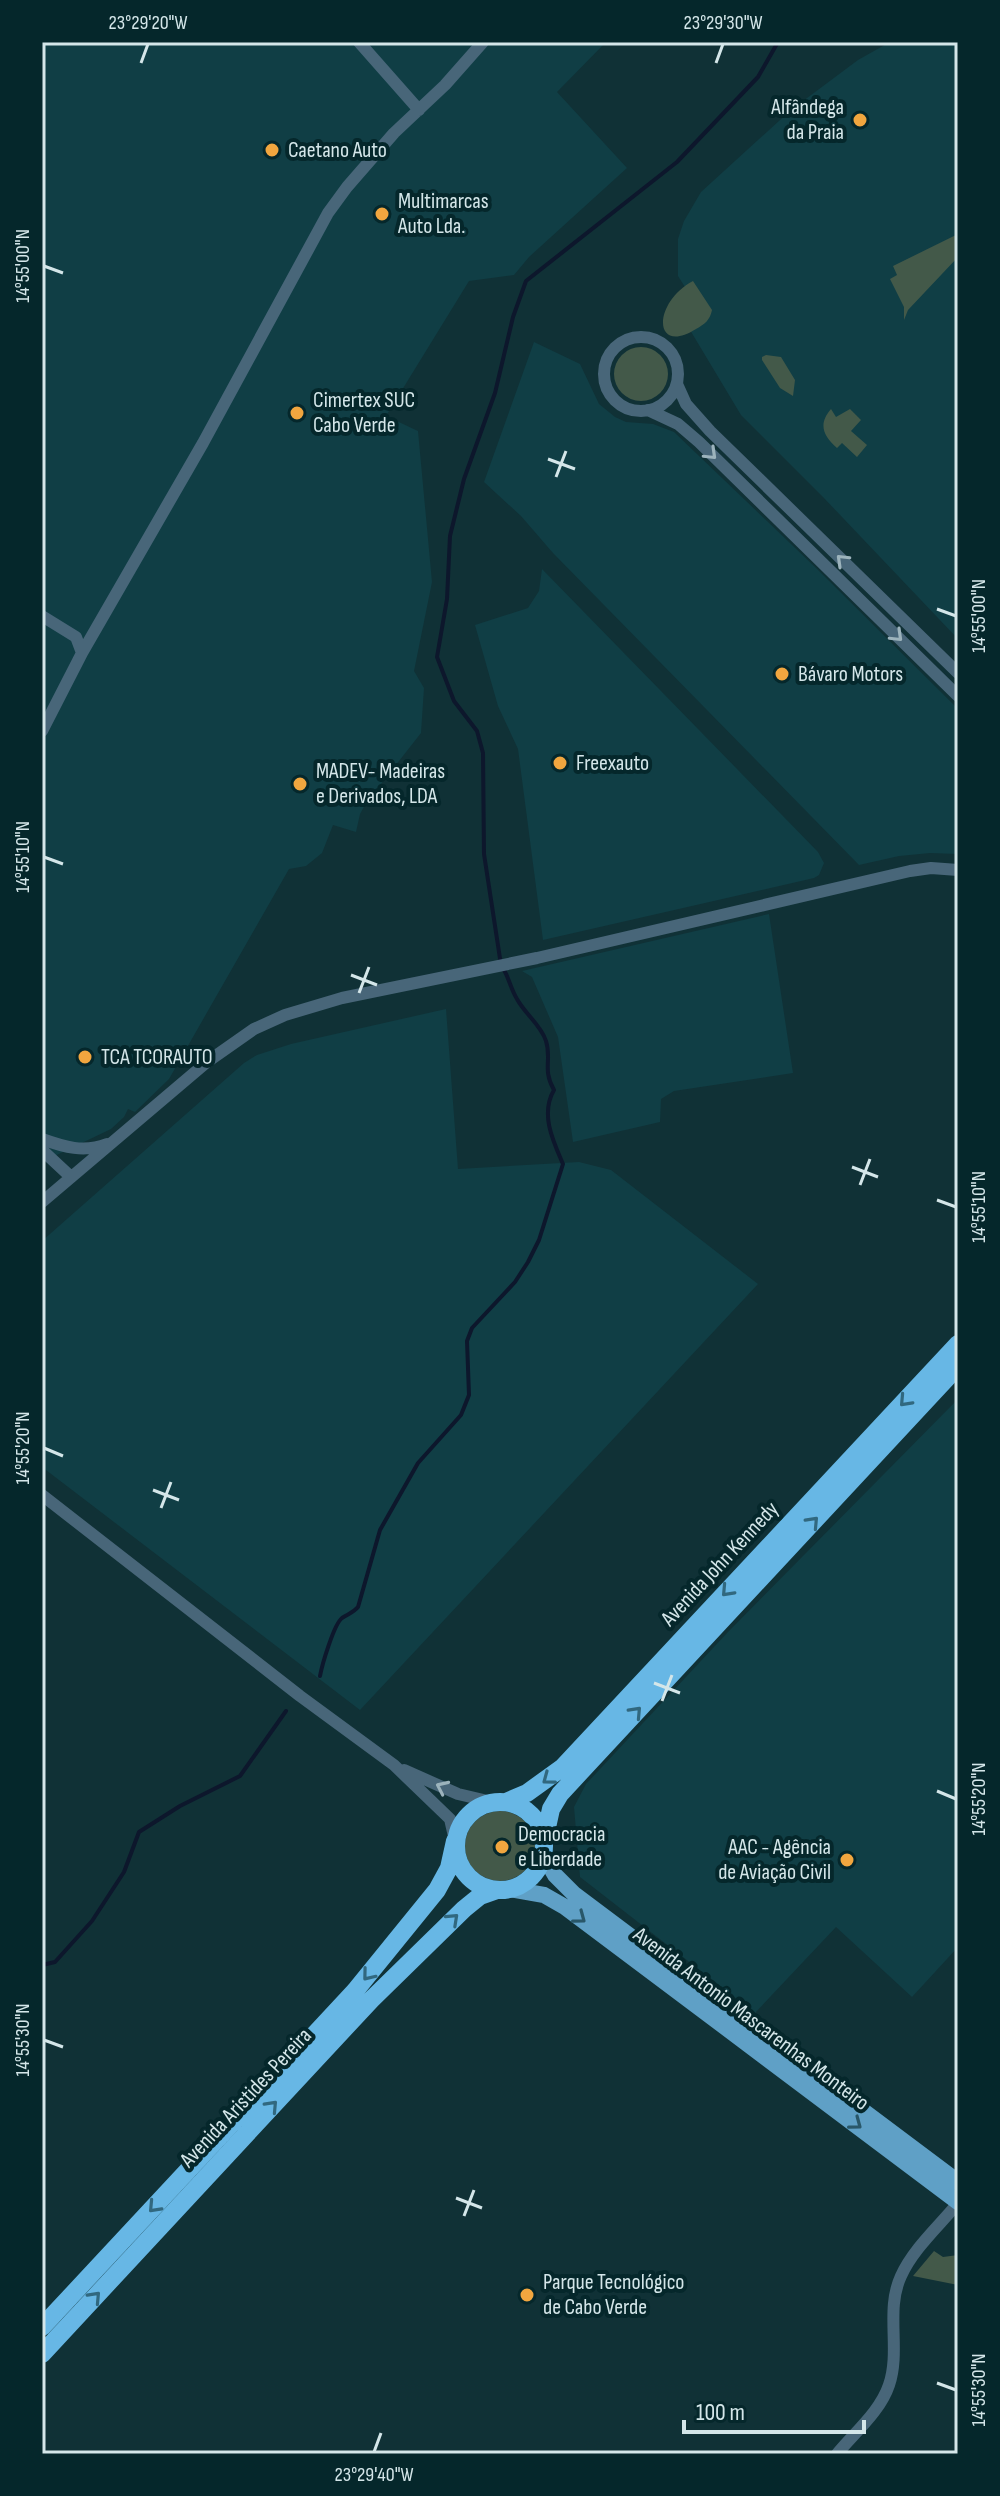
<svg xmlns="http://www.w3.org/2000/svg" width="1000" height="2496" font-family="'Sofia Sans Condensed',sans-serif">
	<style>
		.built { fill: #103e45 }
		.green { fill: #435949 }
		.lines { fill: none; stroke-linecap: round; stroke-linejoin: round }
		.stream { stroke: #0d172c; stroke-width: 4 }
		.minor { stroke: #486679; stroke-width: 12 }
		.major { stroke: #5fa0c6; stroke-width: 16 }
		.highway { stroke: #67b7e5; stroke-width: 18 }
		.oneway { stroke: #9cb3bc }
		.oneway2 { stroke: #31687f }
		.oneway3 { stroke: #295769 }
		.ticks { fill: none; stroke: #d4e6e9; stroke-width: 3 }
		.poi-dot { fill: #f1a63f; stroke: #05272b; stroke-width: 3 }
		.labels { text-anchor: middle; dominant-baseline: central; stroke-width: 8; stroke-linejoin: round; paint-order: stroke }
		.poi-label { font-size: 22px; fill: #d4e6e9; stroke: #05272b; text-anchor: start }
		.street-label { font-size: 22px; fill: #d4e6e9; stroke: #05272b }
		.neatline { fill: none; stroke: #d4e6e9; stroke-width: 3 }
		.ticks-label { font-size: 20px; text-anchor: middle; fill: #d4e6e9 }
	</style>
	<rect width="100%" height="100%" fill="#103136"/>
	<path class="built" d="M42,42h564l-49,50 70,76 -98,89 -15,18 -45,6 -83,135 32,15 14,151 -18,89 10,17 -3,45 -55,70 -6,11 -4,18 -23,-7 -11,28 -16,13 -17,3 -120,210 -34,33 -7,-3 -4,8 -13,12 -69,33z
		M890,42h68v597l-135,-142 -82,-82 -69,-115 13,-13 -7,-11v-37l6,-18 17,-29 90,-82 67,-50z
		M534,342l46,22 19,40 16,13 11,5 27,2 21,8 141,135 143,142v145l-28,-1 -31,3 -40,9 -306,-312 -32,-37 -37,-34z
		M542,569l276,283 6,11 -5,12 -5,3 -271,62 -25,-191 -20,-43 -23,-81 53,-17 11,-17z
		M769,914l24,159 -119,18 -13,8 -1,23 -87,20 -15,-105 -26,-60 -10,-6z
		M446,1009l12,160 121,-7 32,8 147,114 -398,426 -318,-243v-226l202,-178 13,-8 34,-11z
		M958,1399v548l-46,50 -76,-70 -81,86 -175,-136 -6,-70 12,-23 142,-152z"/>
	<path class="green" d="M958,234v23l-50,53 -4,10v-13l-14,-28 7,-4 -4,-9z
		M693,281l19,29c-2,10 -7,14 -16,19 -43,27 -44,-26 -3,-48z
		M614 374a27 27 0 1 1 54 0a27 27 0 1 1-54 0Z
		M766,355l15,2 14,23 -2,16 -13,-8 -18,-28v-3z
		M831,409l5,8 14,-8 11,11 -10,11 16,14 -10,12 -15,-14 -5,5c-14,-12 -19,-24 -6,-39z
		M465 1846a35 35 0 1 1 70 0a35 35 0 1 1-70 0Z
		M934,2251l9,6 15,-2v30l-45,-9z"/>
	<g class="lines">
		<path class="stream" d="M320,1676c2,-11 14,-52 22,-58 6,-4 11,-5 16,-11l22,-77 38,-67 43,-48 8,-20 -2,-54 5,-13 43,-46 13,-20 11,-22 24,-76c-10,-23 -23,-50 -9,-74 -12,-21 -2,-30 -8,-49 -5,-16 -21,-27 -29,-42 -7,-11 -8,-23 -16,-34l-17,-111 -1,-101 -6,-22 -23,-30 -17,-44 10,-58 3,-63 14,-57 31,-86 18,-76 13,-36 151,-119 81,-85 20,-35
			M42,1965l13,-3 37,-41 32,-49 15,-40 41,-26 60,-30 46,-65"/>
		<path class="minor" d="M359,42l60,68
			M604 374a37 37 0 1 1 74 0a37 37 0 1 1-74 0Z
			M677,384l9,20 24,27 248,242
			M648,410l30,14 21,18 259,254
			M42,616l34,21 6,16
			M42,731l40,-78 121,-210 125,-230 19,-26 47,-54 51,-48 38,-43
			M42,1139c22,8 42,14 65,5
			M42,1150l29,27
			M42,1202l165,-140 47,-33 31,-14 57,-17 195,-40 373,-87 21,-3 27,2
			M42,1495l258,201 94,69 56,54 5,22
			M404,1770l54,24 34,8
			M837,2454c17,-21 43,-42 52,-69 12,-35 -4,-75 12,-109 12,-27 38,-50 57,-73"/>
		<path class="major" d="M543,1854l12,21 19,19 384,288
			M510,1889l34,6 21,12 393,295"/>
		<path class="highway" d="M506,1802l21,-9 36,-26 395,-423
			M456 1846a44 44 0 1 1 88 0a44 44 0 1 1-88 0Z
			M544,1841l7,-32 9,-15 398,-428
			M42,2327l313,-336 82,-101 12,-22 6,-27
			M42,2354l329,-354 93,-91 16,-13 17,-6"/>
	</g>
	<defs><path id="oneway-chevron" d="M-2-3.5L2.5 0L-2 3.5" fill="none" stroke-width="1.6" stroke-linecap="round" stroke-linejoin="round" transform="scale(2)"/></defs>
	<g class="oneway">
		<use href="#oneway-chevron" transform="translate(711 454) rotate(44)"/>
		<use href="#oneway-chevron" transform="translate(842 560) rotate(-136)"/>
		<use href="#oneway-chevron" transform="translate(897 636) rotate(44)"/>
		<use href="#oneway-chevron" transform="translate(442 1787) rotate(-155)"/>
	</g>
	<g class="oneway2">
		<use href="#oneway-chevron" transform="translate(905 1401) rotate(133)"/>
		<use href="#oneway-chevron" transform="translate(813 1522) rotate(-47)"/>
		<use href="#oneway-chevron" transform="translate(727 1591) rotate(133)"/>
		<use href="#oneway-chevron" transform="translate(636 1712) rotate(-47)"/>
		<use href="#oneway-chevron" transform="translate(548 1779) rotate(143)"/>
		<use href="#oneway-chevron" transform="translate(453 1919) rotate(-43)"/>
		<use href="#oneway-chevron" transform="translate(368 1975) rotate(129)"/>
		<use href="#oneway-chevron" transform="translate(272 2106) rotate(-47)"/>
		<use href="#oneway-chevron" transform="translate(154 2207) rotate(133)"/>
		<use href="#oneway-chevron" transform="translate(95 2297) rotate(-47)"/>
	</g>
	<g class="oneway3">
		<use href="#oneway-chevron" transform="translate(580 1918) rotate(37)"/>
		<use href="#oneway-chevron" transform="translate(856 2124) rotate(37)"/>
	</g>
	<path class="ticks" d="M141,63l7,-19M716,63l7,-19M44,266l19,7M548,459l27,10M556,477l10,-26M937,609l19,7M44,857l19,7M351,975l26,10M359,993l10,-26M852,1167l26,10M860,1185l10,-26M937,1200l19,7M44,1448l19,8M153,1490l26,10M161,1508l10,-26M654,1683l26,10M662,1701l10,-26M937,1791l19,8M44,2040l19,7M456,2198l26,10M464,2216l10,-26M937,2383l19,7M374,2452l7,-19"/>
	<g class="poi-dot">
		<circle cx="860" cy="120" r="8"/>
		<circle cx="272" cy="150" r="8"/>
		<circle cx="382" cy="214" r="8"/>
		<circle cx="297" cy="413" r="8"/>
		<circle cx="782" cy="674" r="8"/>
		<circle cx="560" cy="763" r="8"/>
		<circle cx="300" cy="784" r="8"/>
		<circle cx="85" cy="1057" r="8"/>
		<circle cx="502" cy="1847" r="8"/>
		<circle cx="847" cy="1860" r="8"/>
		<circle cx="527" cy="2295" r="8"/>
	</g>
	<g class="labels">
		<g class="poi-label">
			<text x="844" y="107" text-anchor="end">Alfândega<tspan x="844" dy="25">da Praia</tspan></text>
			<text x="288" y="150">Caetano Auto</text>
			<text x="398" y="201">Multimarcas<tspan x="398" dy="25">Auto Lda.</tspan></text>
			<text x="313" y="400">Cimertex SUC<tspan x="313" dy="25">Cabo Verde</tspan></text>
			<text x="798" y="674">Bávaro Motors</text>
			<text x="576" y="763">Freexauto</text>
			<text x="316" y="771">MADEV- Madeiras<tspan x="316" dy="25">e Derivados, LDA</tspan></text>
			<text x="101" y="1057">TCA TCORAUTO</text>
			<text x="518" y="1834">Democracia<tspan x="518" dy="25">e Liberdade</tspan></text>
			<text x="831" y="1847" text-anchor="end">AAC - Agência<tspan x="831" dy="25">de Aviação Civil</tspan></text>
			<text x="543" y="2282">Parque Tecnológico<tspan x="543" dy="25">de Cabo Verde</tspan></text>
		</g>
		<g class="street-label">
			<text transform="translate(720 1564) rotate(-47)">Avenida John Kennedy</text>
			<text transform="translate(751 2019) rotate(37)">Avenida Antonio Mascarenhas Monteiro</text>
			<text transform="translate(246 2098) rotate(-47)">Avenida Aristides Pereira</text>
		</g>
	</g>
	<rect width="1000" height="2496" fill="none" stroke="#05272b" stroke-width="88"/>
	<path d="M684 2420v12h180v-12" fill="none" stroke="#d4e6e9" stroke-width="4"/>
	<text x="696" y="2420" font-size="24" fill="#d4e6e9" stroke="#05272b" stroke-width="6" paint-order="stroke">100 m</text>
	<rect x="44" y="44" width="912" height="2408" class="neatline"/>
	<g class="ticks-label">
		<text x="148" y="29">23°29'20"W</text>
		<text x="723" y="29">23°29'30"W</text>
		<text transform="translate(22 266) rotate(-90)" y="7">14°55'00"N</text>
		<text transform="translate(978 616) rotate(-90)" y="7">14°55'00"N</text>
		<text transform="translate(22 857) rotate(-90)" y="7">14°55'10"N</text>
		<text transform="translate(978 1207) rotate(-90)" y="7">14°55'10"N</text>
		<text transform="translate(22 1448) rotate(-90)" y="7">14°55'20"N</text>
		<text transform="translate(978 1799) rotate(-90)" y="7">14°55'20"N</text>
		<text transform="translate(22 2040) rotate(-90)" y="7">14°55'30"N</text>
		<text transform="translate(978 2390) rotate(-90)" y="7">14°55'30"N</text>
		<text x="374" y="2481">23°29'40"W</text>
	</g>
</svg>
